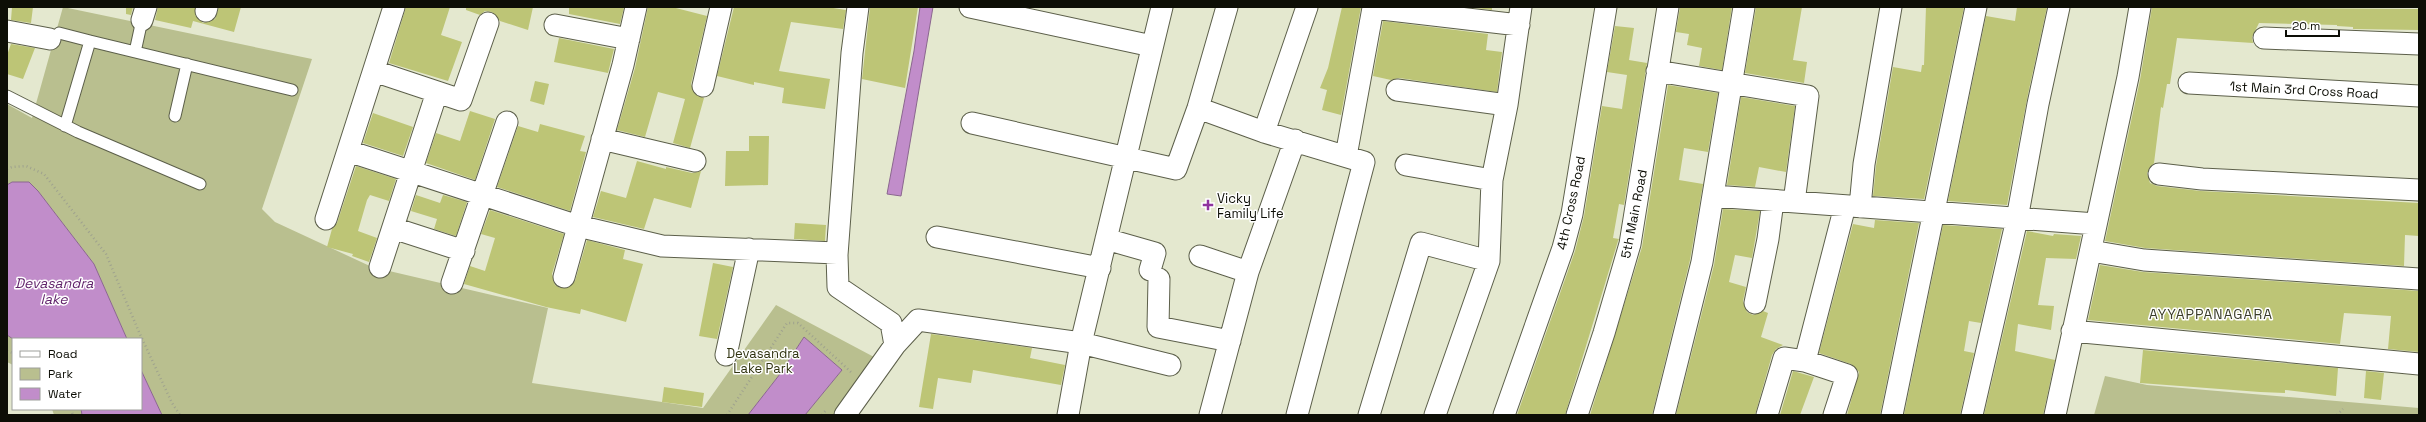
<svg xmlns="http://www.w3.org/2000/svg" width="2426" height="422" font-family="'Space Grotesk',sans-serif">
	<style>
		.green { fill: #b9bf8f }
		.water { fill: #c18dca; stroke: #8b678f }
		.building { fill: #bdc576 }
		.lines { fill: none; stroke-linecap: round; stroke-linejoin: round }
		.service-casing { stroke: #5c5f4a; stroke-width: 13 }
		.minor-casing { stroke: #5c5f4a; stroke-width: 23 }
		.path { stroke: #9fa28e; stroke-width: 2.5; stroke-dasharray: 1 3; stroke-linecap: butt }
		.service { stroke: #fff; stroke-width: 11 }
		.minor { stroke: #fff; stroke-width: 21 }
		.poi-dot { fill: #8f339e; stroke: #fff; stroke-width: 1.5 }
		.labels { text-anchor: middle; dominant-baseline: central; stroke-width: 3; stroke-linejoin: round; paint-order: stroke }
		.street-label { font-size: 13px; fill: #0d0e06; stroke: #fff }
		.poi-label { font-size: 13px; fill: #0d0e06; stroke: #fff; text-anchor: start }
		.park-label { font-size: 13px; fill: #313411; stroke: #fff }
		.water-label { font-size: 14px; font-style: italic; fill: #5e1f68; stroke: #fff }
		.neighbourhood-label { font-size: 14px; letter-spacing: 1px; fill: #393c28; stroke: #fff }
	</style>
	<rect width="100%" height="100%" fill="#e4e8cf"/>
	<path class="green" d="M63,7l249,52 -50,150 13,13 97,45 176,41 -16,75 171,25 73,-103 98,52 -39,58h-30l37,-45 -38,-33 -24,37 -32,41h-586l-21,-45v-31h-14l-33,-75 -56,-73 -9,-9h-17l-5,3v-81l25,14z
		M7,335l6,4v26l-6,-3z
		M2105,376l42,9 272,23v7h-325z
		M52,409h29l1,6h-28z"/>
	<path class="water" d="M920,7h13l-32,189 -14,-2 27,-143z
		M12,182h17l9,9 56,73 33,75h-114l-6,-4v-150z
		M804,337l38,33 -37,45h-57l32,-41z
		M141,370l21,45h-80l-1,-6h60z"/>
	<path class="building" d="M12,7h21l-2,16 -20,-3z
		M126,7h7l-2,8 -5,-1z
		M158,7h37v8l8,8 12,-4 4,-12h22l-7,25 -41,-11 -2,7 -36,-8z
		M406,7h44l-9,28 21,7 -14,39 -59,-18z
		M466,7h67l-5,23 -28,-9 -8,-9 -7,-1 -5,4 -14,-5z
		M569,7h55l-4,17 -51,-10z
		M648,7h24l35,9 -16,68 4,10 9,4 -14,50 -17,-5 12,-44 -27,-7 -13,45 -28,-7 18,-62z
		M734,7h93l19,3 -3,19 -52,-7 -12,49 51,8 -5,30 -43,-6 2,-15 -30,-6v3l-37,-9z
		M870,7h48l-13,81 -43,-9z
		M1342,7h19l-20,108 -19,-5 5,-20 -7,-2 8,-20z
		M1468,7h24v3z
		M1680,7h52l-10,63 -23,-4 3,-18 -15,-3 2,-11 -13,-2z
		M1756,7h46l-9,53 14,2 -3,21 -59,-10z
		M1926,7h38l-40,192 -51,-3 3,-30 17,-99 28,5 1,-7h2z
		M2017,7h30l-19,87 -21,111 -59,-4 38,-185 29,5z
		M2152,7l267,2v21l-66,-1v-2l-16,-1v-1l-78,-2 -7,14 1,6 -76,-5 -7,46h-3l-4,24 -2,-1 -7,56 -7,10 3,10 7,3 44,5 218,12v33l-14,-1 -1,31 -259,-18 -40,-7 35,-161z
		M1383,21l105,13 -2,16 16,2 -5,40 -98,-14 -8,2 -18,-4z
		M1615,26l19,2 -5,32 18,3 -23,142 -5,-1 -6,34 6,1 -1,2 -53,174h-48l58,-164 9,-35 18,-110 20,3 5,-34 -20,-3z
		M559,38l55,11 -6,24 -54,-11z
		M11,44l24,4 -12,31 -16,-5v-19z
		M535,81l14,3 -5,21 -14,-4z
		M1668,85l50,8 -10,59 -24,-4 -5,32 24,4 -13,76 -38,155h-62l52,-168z
		M1741,97l54,9 -9,66 -27,-5 -4,20 -28,-2z
		M470,111l25,8 -20,61 -49,-17 10,-30 24,8z
		M373,113l40,14 -10,29 -40,-13z
		M540,124l45,12 -5,15 6,1 -16,59 -73,-24 21,-61 20,6z
		M749,136h20l-1,49 -43,1 1,-35h23z
		M637,161l29,8v-2l26,6 9,-2 -10,37 -37,-10 -10,31 -51,-12 8,-26 25,7z
		M356,166l40,13 -7,22 -19,-6 -3,5 -9,31 19,7 -8,24 -17,-6 1,-2 -26,-7 5,-18 5,-6z
		M416,195l24,8 3,-8 24,7 -11,34 -22,-7 3,-10 -26,-8z
		M1723,209l37,2 -8,47 -17,-3 -6,27 17,5 -3,14 4,11 6,3 10,-4 5,2 -7,24 22,8 -7,4 -4,6 -17,60h-79l38,-150z
		M490,210l74,24 -12,40 3,11 5,3h7l8,-7 12,-41 38,10 -2,9 20,5 -17,58 -45,-13 -1,5 -34,-7 -82,-23 6,-18 15,5 10,-33 -14,-4z
		M1875,220l44,3 -39,192h-33l12,-43 -8,-8 -32,-11 34,-129 21,4z
		M795,223l31,2 -1,16 -31,-2z
		M1943,225l59,4 -21,94 -12,-2 -5,30 10,2 -14,62h-56z
		M2027,231l26,5 1,-2 27,2 -5,23 -30,-1 -8,47 16,1 -3,24 -33,-6 -3,27 40,9 -12,55h-59z
		M713,263l20,4 -16,72 -18,-3z
		M2100,265l43,7 276,19v61l-31,-3 3,-33 -47,-3 -4,31 -252,-24z
		M931,334l101,14 -2,10 35,7 -4,20 -88,-15 -2,13 -33,-5 -5,31 -14,-2z
		M2143,350l195,18 -2,28 -51,-6v3l-25,-1 -120,-9z
		M1793,371l21,6 -14,38h-20z
		M2366,371l18,2 -3,27 -17,-2z
		M664,387l40,6 -2,14 -40,-5z"/>
	<g class="lines">
		<g class="service-casing">
			<path id="service" d="M59,33l31,8
				M135,52l7,-32
				M7,96l71,36 122,52
				M175,116l12,-52
				M65,126l25,-85 202,49"/>
		</g>
		<g class="minor-casing">
			<path id="minor" d="M970,7l182,39
				M206,11l1,-4
				M142,20l4,-13
				M555,25l74,14
				M7,31l43,8
				M2264,38l155,6
				M374,71l87,29 27,-77
				M1657,71l151,25 -14,106
				M2189,83l230,13
				M703,86l18,-79
				M1397,90l110,15
				M1198,108l66,24 100,30 -67,253
				M972,123l204,46 22,-61 29,-101
				M1264,132l43,-125
				M602,139l93,22
				M348,151l230,75 84,20 175,7
				M1346,156l27,-148 146,17
				M1406,165l86,15
				M2159,174l43,5 217,11
				M1713,196l383,28
				M1860,207l4,-43 27,-157
				M326,219l68,-212
				M393,228l71,23
				M937,237l163,31
				M1106,239l49,14 -5,17
				M2091,251l53,9 275,19
				M1200,256l48,16
				M380,267l57,-175
				M564,277l59,-212 13,-58
				M1159,279l-1,48 72,14
				M452,283l55,-161
				M1755,303l13,-64 5,-38
				M2072,331l347,33
				M895,345l23,-25 163,23 89,22
				M726,355l23,-106
				M1805,361l40,-155
				M845,415l50,-70 -4,-22 -53,-36 -1,-32 15,-202 6,-46
				M1068,415l13,-72 81,-336
				M1210,415l38,-143 47,-132
				M1369,415l52,-172 68,18 3,-81 15,-75 14,-98
				M1435,415l54,-154
				M1504,415l59,-167 9,-34 34,-207
				M1577,415l27,-82 26,-89 38,-237
				M1664,415l38,-153 42,-255
				M1767,415l17,-57 21,3 42,14 -13,40
				M1892,415l84,-408
				M1972,415l45,-196 21,-115 21,-97
				M2055,415l73,-338 12,-70"/>
		</g>
		<path class="path" d="M7,169l5,-2 14,-1 18,8 62,80 33,78 33,71 8,12
			M7,351l6,2
			M71,409l2,6
			M727,415l60,-92h11l54,50
			M822,415l4,-5
			M2337,415l6,-6"/>
		<use href="#service" class="service"/>
		<use href="#minor" class="minor"/>
	</g>
	<path class="poi-dot" d="M1206 199h4v4h4v4h-4v4h-4v-4h-4v-4h4z"/>
	<g class="labels">
		<g class="street-label">
			<text transform="translate(2304 90) rotate(3)">1st Main 3rd Cross Road</text>
			<text transform="translate(1571 203) rotate(-78)">4th Cross Road</text>
			<text transform="translate(1634 214) rotate(-79)">5th Main Road</text>
		</g>
		<g class="poi-label">
			<text x="1217" y="198">Vicky<tspan x="1217" dy="15">Family Life</tspan></text>
		</g>
		<g class="park-label">
			<text x="763" y="353">Devasandra<tspan x="763" dy="15">Lake Park</tspan></text>
		</g>
		<g class="water-label">
			<text x="54" y="283">Devasandra<tspan x="54" dy="16">lake</tspan></text>
		</g>
		<g class="neighbourhood-label">
			<text x="2211" y="314">AYYAPPANAGARA</text>
		</g>
	</g>
	<rect width="2426" height="422" fill="none" stroke="#0d0e06" stroke-width="16"/>
	<rect x="12" y="338" width="130" height="72" fill="#ffffff" stroke="#9e9f9b"/>
	<rect x="20" y="351" width="20" height="6" fill="#ffffff" stroke="#9e9f9b"/>
	<text x="48" y="358" font-size="12" fill="#0d0e06">Road</text>
	<rect x="20" y="368" width="20" height="12" fill="#b9bf8f" stroke="#9e9f9b"/>
	<text x="48" y="378" font-size="12" fill="#0d0e06">Park</text>
	<rect x="20" y="388" width="20" height="12" fill="#c18dca" stroke="#9e9f9b"/>
	<text x="48" y="398" font-size="12" fill="#0d0e06">Water</text>
	<path d="M2286 30v6h53v-6" fill="none" stroke="#0d0e06" stroke-width="2"/>
	<text x="2292" y="30" font-size="12" fill="#0d0e06" stroke="#ffffff" stroke-width="3" paint-order="stroke">20 m</text>
</svg>
